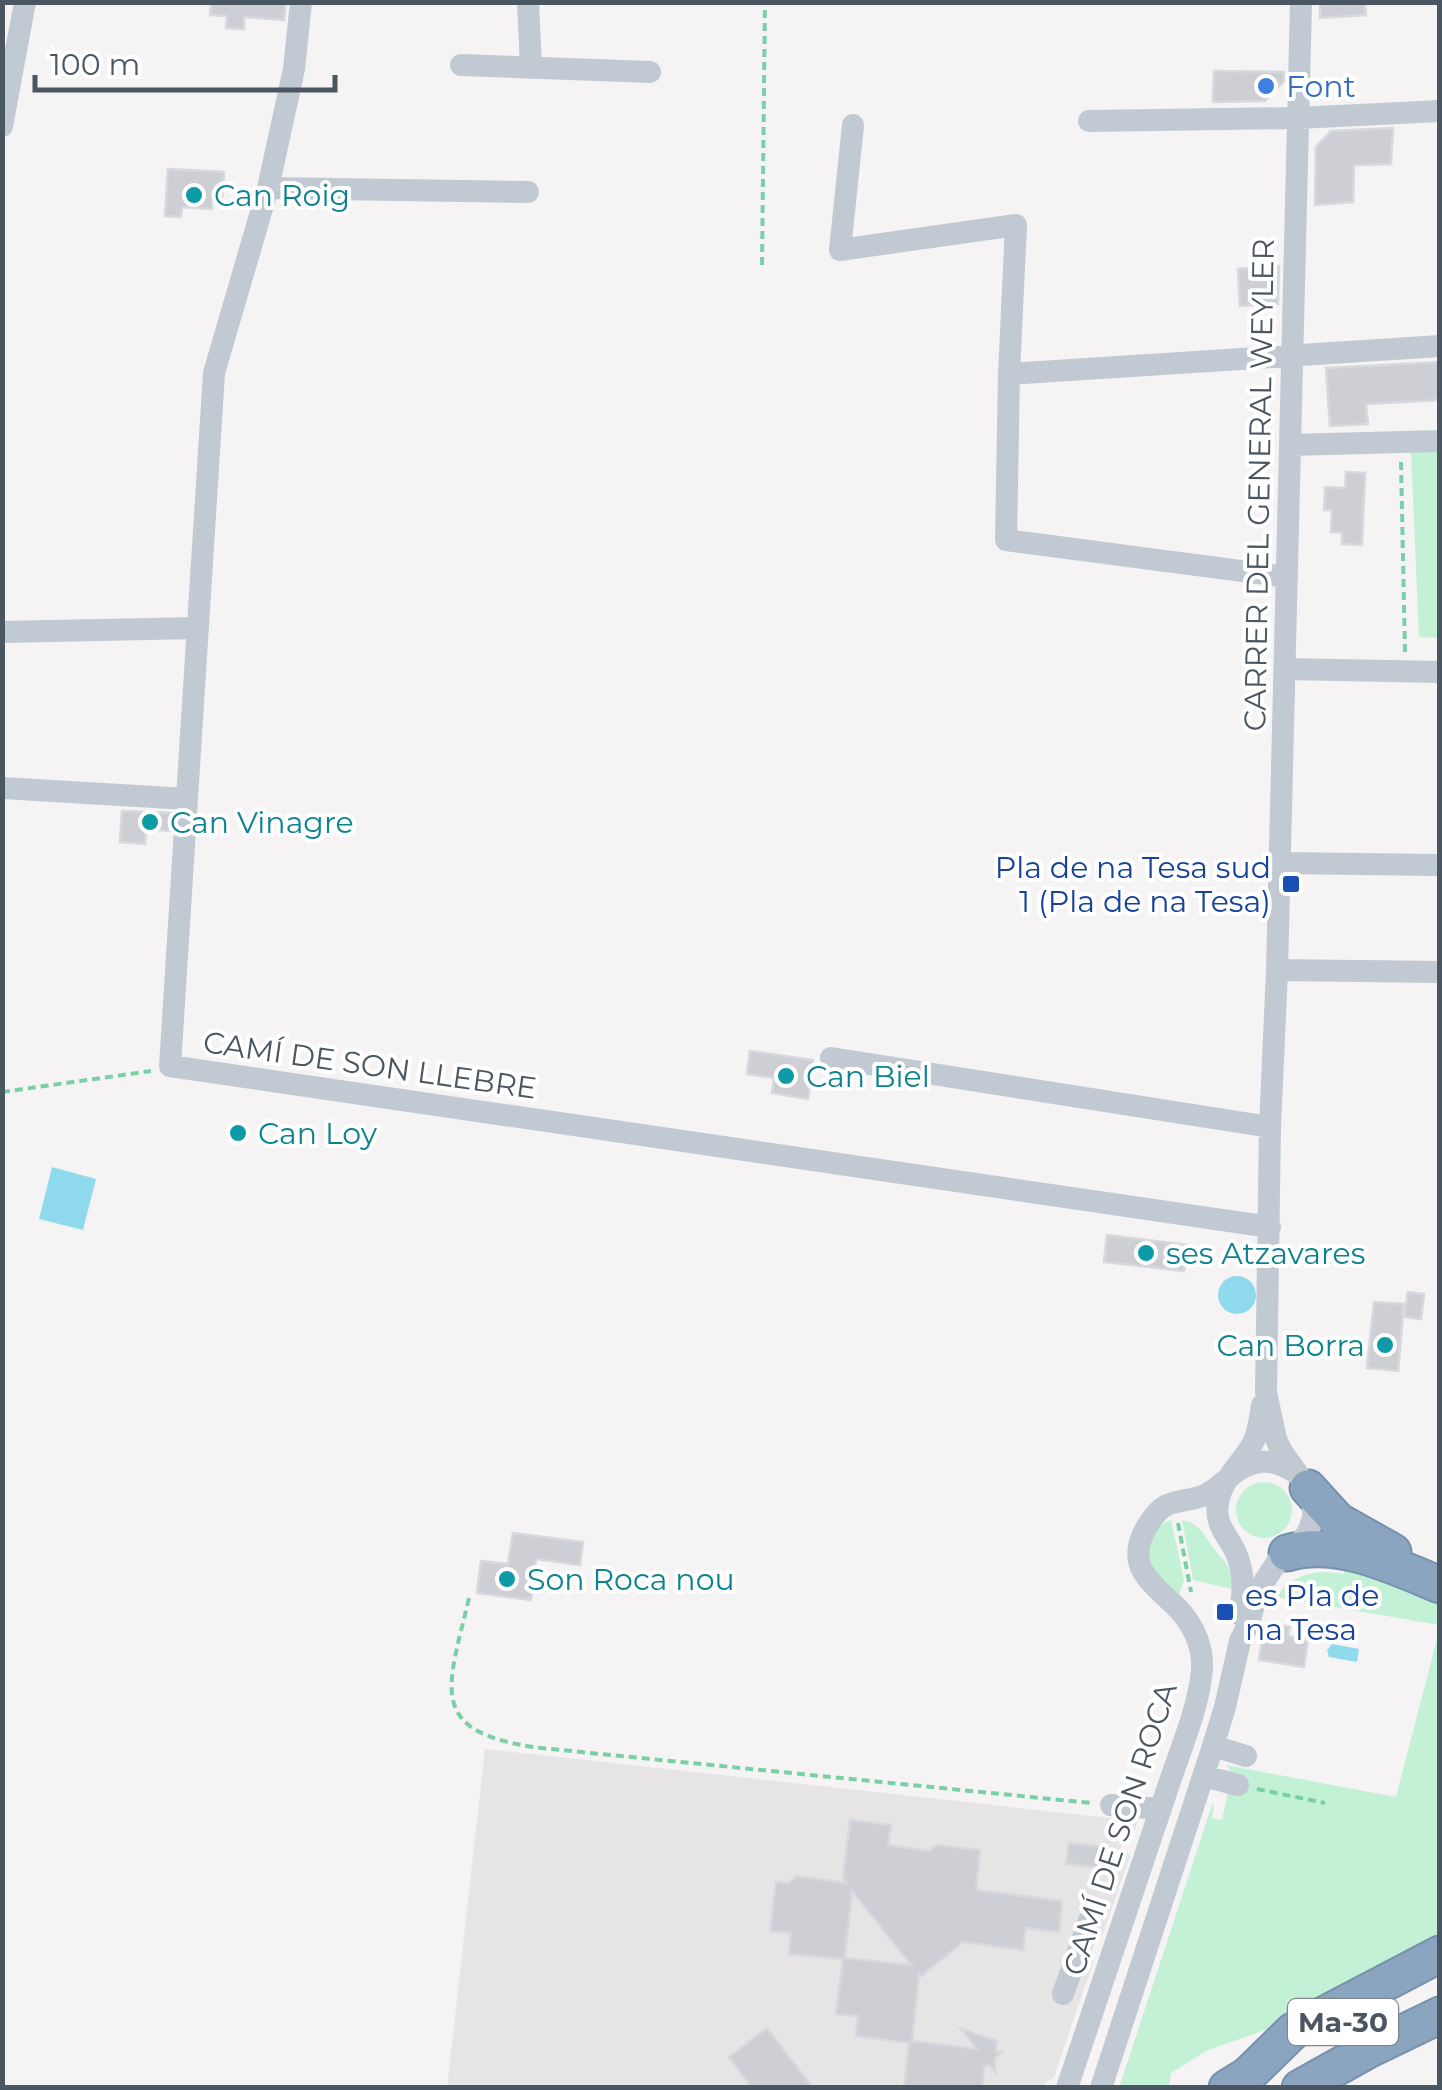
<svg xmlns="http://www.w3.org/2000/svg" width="1442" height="2090" font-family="Montserrat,sans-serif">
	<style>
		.education { fill: #e6e4e5 }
		.green { fill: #c3f1d5 }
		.water { fill: #90daee }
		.building { fill: #cdcfd5; stroke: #d7d9de; stroke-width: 2.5; fill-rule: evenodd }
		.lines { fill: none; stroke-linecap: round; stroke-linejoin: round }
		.highway-casing { stroke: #7690ad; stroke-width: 39 }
		.path { stroke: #7ad0a6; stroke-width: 4; stroke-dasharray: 8 5; stroke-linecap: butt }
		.minor { stroke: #c1cad2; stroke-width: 22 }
		.highway { stroke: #8ba5c1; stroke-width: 35 }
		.shop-dot { fill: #3f7fe0; stroke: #fff; stroke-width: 4 }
		.culture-dot { fill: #0f9aa8; stroke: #fff; stroke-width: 4 }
		.transit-dot { fill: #1a4fb4; stroke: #fff; stroke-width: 4 }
		.labels { text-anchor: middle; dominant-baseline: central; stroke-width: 8; stroke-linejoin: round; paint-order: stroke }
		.shield { fill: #fff; stroke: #808990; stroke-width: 2.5 }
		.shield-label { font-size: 28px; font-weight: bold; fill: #4a5661 }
		.shop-label { font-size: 30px; fill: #366cbe; stroke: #fff; text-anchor: start }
		.culture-label { font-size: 30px; fill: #0d838f; stroke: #fff; text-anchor: start }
		.street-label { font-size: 30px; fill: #4a5661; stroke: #fff }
		.transit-label { font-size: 30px; fill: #164399; stroke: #fff; text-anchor: end }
	</style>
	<rect width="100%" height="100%" fill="#f5f3f3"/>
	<path class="education" d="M485,1749l652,72 -2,10h-12l-2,19h5l4,6 -28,80 -6,2 -6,18 4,4 -40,117 -9,6 -1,4 -597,1z"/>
	<path class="green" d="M1439,451v187l-20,-1 -8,-185z
		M1236 1510a28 28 0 1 1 56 0a28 28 0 1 1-56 0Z
		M1171,1520l13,60 -5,15 -30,-28c0,-20 -1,-40 22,-47z
		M1182,1520c18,4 20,12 30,26 12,17 21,18 20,43l-39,-9z
		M1347,1565l92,37v23l-163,-28c16,-23 40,-28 67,-23z
		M1439,1631v310l-165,86 -66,23 -37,23 -2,14 -50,1 93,-283h2l-2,13 10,2 10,-47 -6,-8 170,32z"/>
	<path class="water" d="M52,1167l44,12 -13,51 -44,-11z
		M1218 1295a19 19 0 1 1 38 0a19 19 0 1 1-38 0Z
		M1332,1644l27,5 -2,13 -28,-5 -2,-7z"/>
	<path class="building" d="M211,2h75l-2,18 -40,-3v12l-18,-1 1,-12 -17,-1z
		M1320,2h45l1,13 -46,3z
		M1214,71l70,1v9l-19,20 -52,1z
		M1393,128l-2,36 -37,1 -1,37 -38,3 1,-58 15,-16z
		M168,169l56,3 -2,31 -10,-1v7l-30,-2 -1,10 -16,-1z
		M1279,266l-1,38 -38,2 -2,-37z
		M1440,362v38l-74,4 2,20 -38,2 -4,-58z
		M1346,472l19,1 -3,72 -20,-1v-12h-11l1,-22h-8l1,-23 20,1z
		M122,811l49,2 -1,18 -24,-2 -1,15 -25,-2z
		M750,1051l63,9 -5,39 -36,-6 2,-15 -27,-4z
		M1107,1235l81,10 -4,26 -80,-9z
		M1408,1292l16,2 -3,25 -17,-2z
		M1374,1302l30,2 -6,67 -31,-3z
		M513,1533l70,9 -3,23 -44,-6 -5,41 -54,-7 4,-32 27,3z
		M1273,1624l17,3 -2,9 20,4 -4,27 -45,-7 4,-27 8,1z
		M850,1820l41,5 -3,20 41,6 8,-6 43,5 -4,40 86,11 -3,31 -33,-4 -3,22 -60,-8 -42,34 -2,-2 -7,67 65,8 -16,-20 36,12 -1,11h6l-7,6v14l-6,-8 -5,3 -2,21h-78l5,-45 -53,-7 2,-20 -22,-2 7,-55 -54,-5 2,-21 -21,-2 6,-49 13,1 8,-7 49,7 -3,-4zM852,1891l59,74 -66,-7z
		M1069,1843l43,5 -2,21 -44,-5z
		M767,2028l46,60h-61l-23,-31z"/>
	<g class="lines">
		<g class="highway-casing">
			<path id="highway" d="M1308,1488l30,33 55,31
				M1287,1553c50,-15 107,13 153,32
				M1227,2088l21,-13 45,-44 147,-77
				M1300,2088l68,-38 72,-35"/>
		</g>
		<path class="path" d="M762,265l3,-263
			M1401,462l4,190
			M2,1092l149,-21
			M1178,1523l13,69
			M469,1598c-21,90 -45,135 72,150l550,55
			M1257,1789l68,14"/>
		<path class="minor" d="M301,2l-7,67 -26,119 -54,185 -44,693 1100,161
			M528,2l3,66
			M461,65l189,7
			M1089,121l209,-3 142,-7
			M853,125l-13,125 176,-25 -7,149 -3,166 281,37
			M2,126l23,-124
			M268,188l260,4
			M1009,374l431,-28
			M1290,445l150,-4
			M2,632l196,-4
			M1285,669l155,3
			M3,788l184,11
			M1280,863l160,2
			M1277,970l163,2
			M831,1058l439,69
			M1239,1614c5,-21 6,-41 -3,-61 -8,-18 -22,-28 -18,-50 3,-23 24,-40 35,-60 6,-13 7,-25 9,-38
			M1213,1746l33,10
			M1204,1776l34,9
			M1111,1805l50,4
			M1063,1994l26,-73
			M1067,2088c33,-99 67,-197 99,-295 12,-38 33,-84 36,-124 1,-21 -7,-40 -20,-56 -19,-22 -54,-39 -41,-74 3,-9 13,-25 21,-31 10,-8 30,-7 43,-13 18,-9 30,-28 50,-32 17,-4 30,3 43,11
			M1101,2088l112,-342 12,-39 15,-66 9,-18 9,-32 19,-29 22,-18 9,-12 5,-14v-15l-5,-15 -27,-38 -5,-11 -10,-47 4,-265 7,-157 24,-968"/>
		<use href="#highway" class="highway"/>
	</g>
	<circle class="shop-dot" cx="1266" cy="86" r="10"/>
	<g class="culture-dot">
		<circle cx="194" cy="195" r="10"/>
		<circle cx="150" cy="822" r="10"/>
		<circle cx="786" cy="1076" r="10"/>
		<circle cx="238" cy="1133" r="10"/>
		<circle cx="1146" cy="1253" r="10"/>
		<circle cx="1385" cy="1345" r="10"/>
		<circle cx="507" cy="1579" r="10"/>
	</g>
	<g class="transit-dot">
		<rect x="1281" y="874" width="20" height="20" rx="5"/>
		<rect x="1215" y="1602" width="20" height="20" rx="5"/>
	</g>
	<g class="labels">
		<rect class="shield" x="1288" y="1999" width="110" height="46" rx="8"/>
		<g class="shield-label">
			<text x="1343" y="2022">Ma-30</text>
		</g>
		<g class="shop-label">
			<text x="1286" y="86">Font</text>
		</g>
		<g class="culture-label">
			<text x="214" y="195">Can Roig</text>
			<text x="170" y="822">Can Vinagre</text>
			<text x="806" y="1076">Can Biel</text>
			<text x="258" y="1133">Can Loy</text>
			<text x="1166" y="1253">ses Atzavares</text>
			<text x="1365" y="1345" text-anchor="end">Can Borra</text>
			<text x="527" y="1579">Son Roca nou</text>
		</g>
		<g class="street-label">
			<text transform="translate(1259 485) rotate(-89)">CARRER DEL GENERAL WEYLER</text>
			<text transform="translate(370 1065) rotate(8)">CAMÍ DE SON LLEBRE</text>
			<text transform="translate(1120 1829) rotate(-72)">CAMÍ DE SON ROCA</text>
		</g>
		<g class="transit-label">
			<text x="1271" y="867">Pla de na Tesa sud<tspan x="1271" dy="34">1 (Pla de na Tesa)</tspan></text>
			<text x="1245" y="1595" text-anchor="start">es Pla de<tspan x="1245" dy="34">na Tesa</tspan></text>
		</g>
	</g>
	<rect width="1442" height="2090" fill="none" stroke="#4a5661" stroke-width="10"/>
	<path d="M35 75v15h300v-15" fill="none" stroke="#4a5661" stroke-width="5"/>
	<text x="50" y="75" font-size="30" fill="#4a5661" stroke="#ffffff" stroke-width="8" paint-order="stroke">100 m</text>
</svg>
